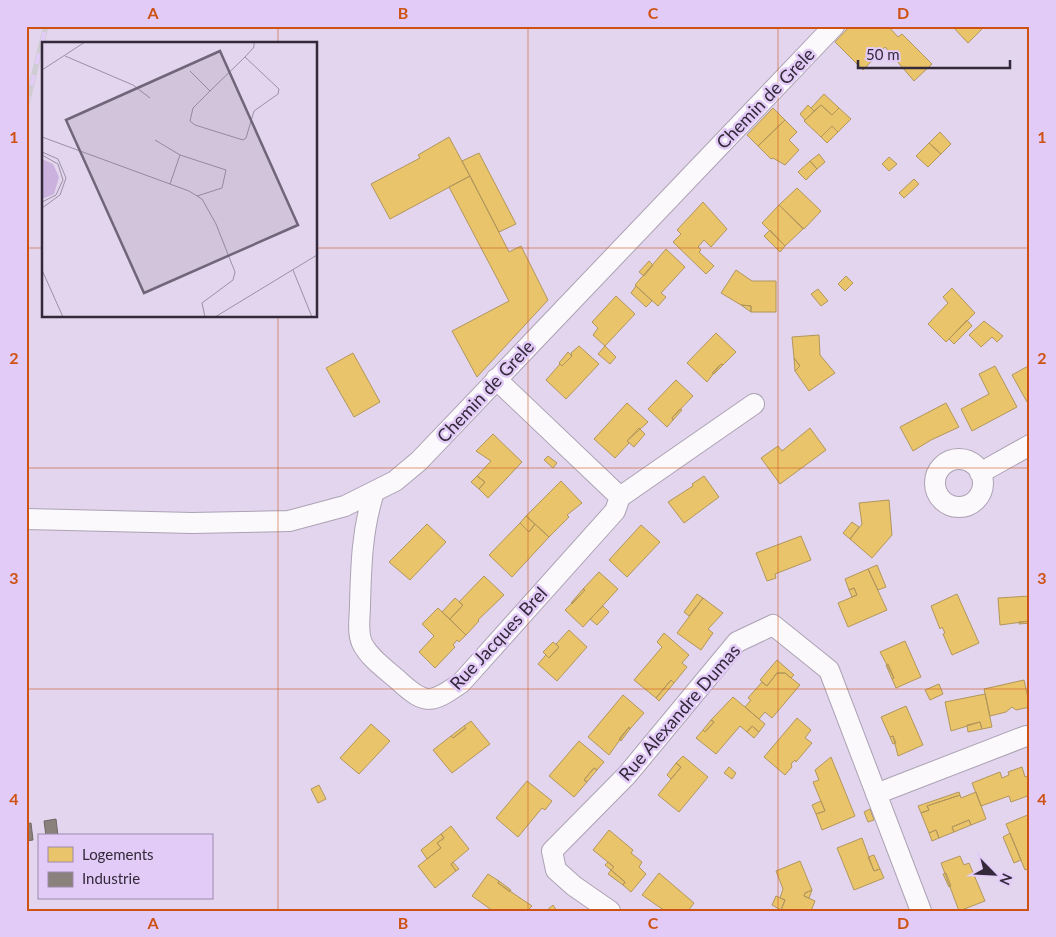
<svg xmlns="http://www.w3.org/2000/svg" width="1056" height="937" font-family="Lato,sans-serif">
	<style>
		.homes { fill: #e9c46a; stroke: #b2965c }
		.industry { fill: #8a817c; stroke: #706768 }
		.lines { fill: none; stroke-linecap: round; stroke-linejoin: round }
		.street-casing { stroke: #aca2b4; stroke-width: 22 }
		.street { stroke: #fbf9fc; stroke-width: 20 }
		.rail-casing { stroke: #cfccd3; stroke-width: 5.5 }
		.rail { stroke: #e3cbf7; stroke-width: 4; stroke-dasharray: 11; stroke-linecap: butt }
		.grid { fill: none; stroke: #cd5213; stroke-width: 1; stroke-opacity: 0.55 }
		.labels { text-anchor: middle; dominant-baseline: central; stroke-width: 5; stroke-linejoin: round; paint-order: stroke }
		.street-label { font-size: 18px; fill: #33293a; stroke: #e3cbf7 }
		.inset-road { fill: none; stroke: #9c90a5; stroke-width: 1 }
		.view { fill: #706579; fill-opacity: 0.15; stroke: #706579; stroke-width: 2.5 }
		.inset-edge { fill: none; stroke: #33293a; stroke-width: 2.5 }
		.neatline { fill: none; stroke: #cd5213; stroke-width: 2 }
		.grid-label { font-size: 16px; text-anchor: middle; font-weight: bold; fill: #cd5213 }
	</style>
	<rect width="100%" height="100%" fill="#e2d5ed"/>
	<path class="homes" d="M850,26h38l10,11 4,-3 30,30 -18,17 -29,-34 -22,23 -28,-28z
		M952,26h33l-17,17z
		M824,94l15,14 -7,7 -11,-10 -7,6 -3,-3z
		M808,105l6,6 -9,9 -5,-6z
		M821,105l11,10 7,-7 12,11 -13,13 -6,-6 -11,11 -17,-16z
		M773,108l12,12 -27,26 -11,-11z
		M785,120l12,12 -8,8 10,10 -14,15 -12,-7 -2,1 -13,-13z
		M832,126l6,6 -11,11 -6,-6z
		M940,132l11,12 -10,10 -12,-11z
		M449,137l21,39 -80,43 -19,-35 49,-26 -2,-3z
		M929,143l12,11 -13,13 -12,-11z
		M479,153l37,71 -17,8 -37,-71z
		M819,154l6,8 -8,7 -7,-8z
		M889,157l8,7 -8,7 -7,-7z
		M810,161l7,8 -11,11 -8,-8z
		M470,176l39,76 12,-6 27,54 -71,77 -25,-46 57,-30 -60,-114z
		M914,179l5,5 -15,14 -5,-5z
		M797,188l24,23 -17,18 -25,-24z
		M703,202l24,27 -16,18 -7,-7 -6,7 3,3 -2,2 15,14 -8,8 -33,-32 8,-8 -4,-4z
		M779,205l24,24 -18,17 -23,-23z
		M770,230l15,16 -5,6 -16,-16z
		M666,249l19,18 -24,26 5,4 -8,9 -23,-21z
		M649,261l4,4 -9,11 -5,-4z
		M736,270l16,11h24v31h-25v-6l-10,-1 -20,-12z
		M846,276l7,7 -8,8 -7,-7z
		M636,286l16,15 -6,6 -15,-14z
		M952,288l23,25 -29,29 -18,-18 20,-21 -5,-6z
		M818,289l10,12 -7,5 -10,-12z
		M616,296l19,18 -30,32 -12,-11 5,-7 -6,-6z
		M741,305l10,1v6z
		M967,320l5,6 -18,18 -5,-5z
		M984,321l19,15 -6,6 -5,-5 -11,10 -12,-12z
		M716,333l20,19 -13,13 -2,-1 -14,18 -20,-19z
		M819,335l1,20 15,18 -26,18 -14,-20 5,-5 -6,-8 -2,-21z
		M579,346l20,18 -33,35 -20,-19 14,-16 2,2 10,-10 -1,-3z
		M605,346l11,11 -6,7 -12,-10z
		M568,352l4,4 -10,10 -3,-3z
		M353,353l27,49 -26,15 -28,-49z
		M794,358l6,8 -5,5z
		M721,364l2,1 -9,9 -2,-1z
		M1030,365v35l-3,2 -15,-27z
		M995,366l22,41 -45,24 -11,-22 28,-15 -10,-20z
		M676,380l17,16 -21,22 1,2 -6,7 -19,-18z
		M627,403l21,19 -21,19 2,2 -14,15 -21,-19z
		M946,403l13,24 -28,13 -18,11 -13,-24z
		M680,409l2,1 -9,10 -1,-2z
		M639,428l6,6 -11,13 -7,-6z
		M810,428l16,22 -46,34 -19,-26 17,-12 4,5z
		M493,434l29,28 -34,36 -9,-9 6,-7 -8,-6 14,-15 -15,-10z
		M548,456l9,7 -4,5 -9,-8z
		M477,476l8,6 -6,7 -8,-7z
		M704,476l15,21 -35,26 -16,-21 25,-16 -1,-2z
		M561,481l21,22 -15,12 2,2 -20,20 -23,-21z
		M889,500l3,35 -20,23 -22,-19 12,-15 -3,-21z
		M526,516l9,8 -6,8 -9,-9z
		M852,522l7,5 -9,12 -7,-6z
		M520,523l9,9 6,-8 14,13 -37,40 -23,-22z
		M427,524l19,18 -36,38 -21,-18z
		M641,525l19,17 -33,35 -18,-17z
		M801,536l10,24 -36,14 1,4 -9,3 -11,-28z
		M877,565l9,22 -8,3 -10,-21z
		M868,569l19,41 -39,17 -10,-24 19,-8 -3,-7 -5,2 -4,-11z
		M599,572l19,17 -35,38 -18,-17 20,-20 -2,-1z
		M484,576l20,19 -26,25 1,1 -13,14 -16,-16 13,-14 -4,-3z
		M854,588l3,7 -5,2 -3,-7z
		M583,589l2,1 -13,14 -1,-1z
		M697,594l6,4 -14,18 -5,-4z
		M957,594l22,49 -27,12 -9,-21 2,-1 -3,-6 -2,2 -9,-23z
		M1030,596v25l-30,4 -2,-27z
		M455,598l8,7 -13,14 -8,-7z
		M703,598l20,15 -15,16 5,4 -12,17 -24,-17z
		M603,606l6,6 -12,13 -7,-6z
		M438,608l28,27 -7,7 -2,-2 -4,5 2,2 -20,21 -16,-16 15,-16 -12,-12z
		M1030,621v2l-11,1v-2z
		M569,630l18,17 -30,34 -19,-17 8,-9 3,3 10,-11 -3,-3z
		M664,633l25,22 -7,8 5,4 -13,16 -3,-3 -15,18 -22,-18 28,-33 -5,-5z
		M905,641l16,36 -25,11 -4,-9 2,-1 -14,-26z
		M553,642l6,5 -10,11 -6,-6z
		M777,660l17,15 -3,3 -6,-5h-8l-10,13 -7,-6z
		M888,664l6,14 -2,1 -6,-14z
		M777,673h8l15,12 -28,33 -7,-6 -6,7 -14,-12 6,-7 -3,-2 14,-16 5,4z
		M671,680l3,3 -15,18 -3,-3z
		M1024,680l6,27 -14,3 -4,-3 -6,5 -16,4 -6,-27z
		M939,684l4,10 -13,6 -5,-10z
		M985,694l7,33 -10,2 -2,-7 -29,9 -6,-29z
		M623,695l21,18 -14,16 -1,-2 -20,28 -21,-18z
		M733,697l32,27 -6,8 -7,-6 -5,6 -7,-6 -24,28 -20,-16 7,-8 2,2 9,-10 -3,-2z
		M906,706l17,39 -25,11 -5,-20 -3,1 -9,-20z
		M797,718l14,12 -6,8 7,5 -16,19 -1,-2 -4,4 1,3 -7,8 -21,-18z
		M711,720l3,2 -9,10 -2,-2z
		M471,721l19,23 -38,29 -19,-23 18,-14 2,2 13,-10 -2,-2z
		M980,722l2,7 -14,3 -1,-7z
		M371,724l19,17 -31,33 -19,-16z
		M464,726l2,2 -13,10 -2,-2z
		M752,726l7,6 -5,6 -7,-6z
		M629,727l1,2 -9,12 -2,-2z
		M893,736l3,7 -3,1 -3,-7z
		M579,741l25,21 -7,8 -3,-2 -10,12 3,2 -13,15 -25,-21z
		M683,756l25,21 -29,35 -21,-17 23,-28 -5,-4z
		M831,757l24,59 -33,14 -6,-16 9,-3 -12,-29 6,-2 -4,-10z
		M676,763l5,4 -10,12 -4,-4z
		M729,767l7,6 -4,6 -8,-6z
		M1022,767l3,10 5,-2v20l-19,7 -2,-6 -28,10 -9,-23 28,-11 2,6 7,-3 -1,-3z
		M594,768l3,2 -10,12 -3,-2z
		M527,781l25,20 -7,9 -3,-2 -24,29 -22,-19z
		M319,785l7,14 -8,4 -7,-14z
		M959,792l1,3 -33,11 2,4 -8,3 -3,-7z
		M976,792l10,27 -15,6 -2,-5 -17,7 2,5 -15,6 -3,-8 -7,3 -8,-20 8,-3 -2,-4 33,-11 1,3z
		M821,801l4,10 -9,3 -4,-9z
		M870,809l4,11 -6,2 -4,-10z
		M1030,814v54l-5,2 -19,-46z
		M969,820l2,5 -17,7 -2,-5z
		M451,826l18,23 -18,15 5,7 -21,17 -17,-22 23,-18 -4,-5 7,-5 -3,-4z
		M609,830l24,20 -2,3 11,9 -3,5 7,7 -15,18 -8,-7 2,-3 -14,-12 3,-3 -21,-17z
		M936,830l3,8 -7,3 -3,-8z
		M1010,833l11,27 -7,3 -11,-26z
		M441,834l3,4 -7,5 4,5 -14,11 -6,-9z
		M862,838l12,33 6,-2 4,9 -30,12 -17,-42z
		M874,855l6,14 -6,2 -6,-14z
		M960,856l4,9 5,-2 16,38 -26,10 -18,-48z
		M800,861l12,29 -7,3 -1,3 11,5 -4,10h-28l-2,-1 4,-10 -5,-2 3,-9 -7,-18z
		M453,862l6,7 -3,2 -5,-7z
		M608,862l6,5 -3,3 -6,-5z
		M611,870l14,12 -2,3 -15,-11z
		M659,873l35,30 -6,8h-23l-23,-16z
		M946,873l5,13 -2,1 -6,-13z
		M488,874l11,7 -1,2 34,23 -5,5h-34l-21,-15z
		M499,881l12,9 -1,2 -12,-9z
		M812,890l-3,8 -5,-2 1,-3z
		M776,896l9,4 -4,10 -9,-5z
		M553,905l4,6h-11z"/>
	<path class="industry" d="M56,819l2,17h-12l-2,-15z
		M31,823l2,17 -7,1v-17z"/>
	<g class="lines">
		<g class="street-casing">
			<path id="street" d="M496,379l124,118
				M935 483a24 24 0 1 1 48 0a24 24 0 1 1-48 0Z
				M980,473l50,-28
				M374,492c-12,37 -13,74 -14,113 0,12 -3,27 2,38 7,15 25,27 37,38 27,25 33,22 62,2l154,-172 5,-14 134,-93
				M26,519l166,4 97,-2 56,-15 50,-25 24,-20 415,-435
				M876,794l150,-58
				M610,911l-36,-25 -18,-16 -4,-19 75,-76 110,-133 36,-17 56,45 92,241"/>
		</g>
		<use href="#street" class="street"/>
		<g class="rail-casing">
			<path id="rail" d="M26,107l20,-81"/>
		</g>
		<use href="#rail" class="rail"/>
	</g>
	<path class="grid" d="M278,26v18M528,26v885M778,26v885M26,248h18M316,248h714M278,316v595M26,468h1004M26,689h1004"/>
	<g class="labels">
		<g class="street-label">
			<text transform="translate(765 98) rotate(-46)">Chemin de Grele</text>
			<text transform="translate(485 391) rotate(-47)">Chemin de Grele</text>
			<text transform="translate(498 638) rotate(-47)">Rue Jacques Brel</text>
			<text transform="translate(679 712) rotate(-49)">Rue Alexandre Dumas</text>
		</g>
	</g>
	<g transform="translate(42 42)">
		<rect width="275" height="275" fill="#e2d5ed"/>
		<path d="M0,117l11,5 6,13 -5,17 -12,5z" fill="#cab1de"/>
		<path class="inset-road" d="M23,14l68,29 17,13M203,15l34,32 -1,5 -24,17 -8,27 -3,2 -48,-15 -5,-4 3,-13 17,-17 35,-34 9,-10v-5M0,28l43,-28M148,29l20,20M0,95l147,54 13,8 14,25 19,48 -2,8 -31,23 3,14M113,98l25,15 46,15 -4,18 -25,8M0,110l16,7 8,19 -6,17 -18,13M0,113l16,9 5,16 -7,15 -14,7M128,142l10,-29M0,228l21,47M251,228l19,47M173,275l102,-62"/>
		<path class="view" d="M178,9l78,174 -154,68 -78,-173z"/>
		<rect width="275" height="275" class="inset-edge"/>
	</g>
	<rect width="1056" height="937" fill="none" stroke="#e3cbf7" stroke-width="55"/>
	<rect x="38" y="834" width="175" height="65" fill="#e3cbf7" stroke="#9d8aab"/>
	<rect x="48" y="847" width="25" height="15" fill="#e9c46a" stroke="#9d8aab"/>
	<text x="82" y="860" font-size="15" fill="#33293a">Logements</text>
	<rect x="48" y="872" width="25" height="15" fill="#8a817c" stroke="#9d8aab"/>
	<text x="82" y="884" font-size="15" fill="#33293a">Industrie</text>
	<g transform="translate(994 874) rotate(114)" stroke="#e3cbf7" stroke-width="4" paint-order="stroke">
	<path d="M0-4L9 19L0 12L-9 19Z" fill="#33293a"/>
	<text y="-8" font-size="14" font-weight="bold" text-anchor="middle" fill="#33293a">N</text>
	</g>
	<path d="M858 60v8h152v-8" fill="none" stroke="#33293a" stroke-width="2.5"/>
	<text x="866" y="60" font-size="15" fill="#33293a" stroke="#e3cbf7" stroke-width="4" paint-order="stroke">50 m</text>
	<rect x="28" y="28" width="1000" height="882" class="neatline"/>
	<g class="grid-label">
		<text x="153" y="19">A</text>
		<text x="403" y="19">B</text>
		<text x="653" y="19">C</text>
		<text x="903" y="19">D</text>
		<text x="14" y="143">1</text>
		<text x="1042" y="143">1</text>
		<text x="14" y="364">2</text>
		<text x="1042" y="364">2</text>
		<text x="14" y="584">3</text>
		<text x="1042" y="584">3</text>
		<text x="14" y="805">4</text>
		<text x="1042" y="805">4</text>
		<text x="153" y="929">A</text>
		<text x="403" y="929">B</text>
		<text x="653" y="929">C</text>
		<text x="903" y="929">D</text>
	</g>
</svg>
